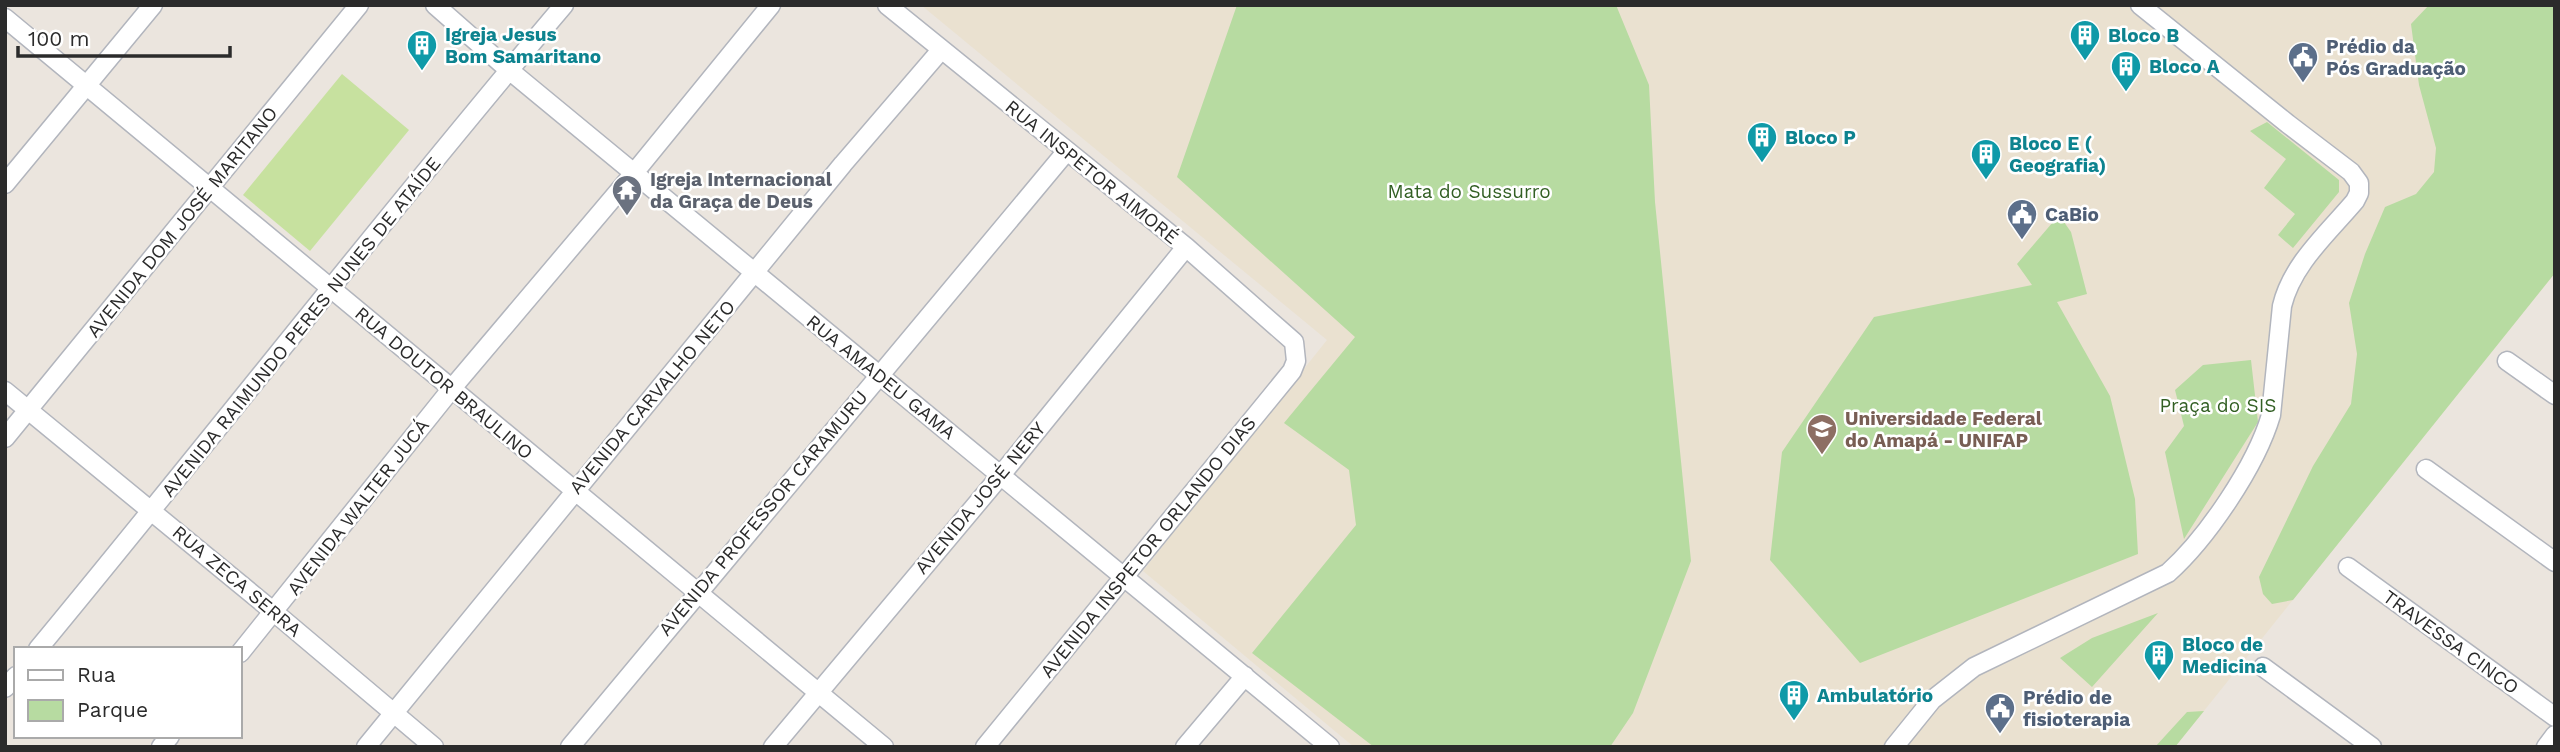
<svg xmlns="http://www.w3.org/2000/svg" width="2560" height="752" font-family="'Work Sans',sans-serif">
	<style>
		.education { fill: #eae1d0 }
		.green { fill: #b7dba1 }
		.pitch { fill: #c7e19f }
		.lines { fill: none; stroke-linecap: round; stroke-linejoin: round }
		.minor-casing { stroke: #b2b5bd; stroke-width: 21 }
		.minor { stroke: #fff; stroke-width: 18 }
		.labels { text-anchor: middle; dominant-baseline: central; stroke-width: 5; stroke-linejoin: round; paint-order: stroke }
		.culture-label { font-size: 19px; font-weight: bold; fill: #0d838f; stroke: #fff; text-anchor: start }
		.service-label { font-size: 19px; font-weight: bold; fill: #4e5e75; stroke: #fff; text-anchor: start }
		.street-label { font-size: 19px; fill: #2b2b2b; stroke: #fff }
		.worship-label { font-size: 19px; font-weight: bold; fill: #5b616d; stroke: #fff; text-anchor: start }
		.park-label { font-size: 19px; fill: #325f23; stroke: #fff }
		.education-label { font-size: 19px; font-weight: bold; fill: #785e54; stroke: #fff; text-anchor: start }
	</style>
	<rect width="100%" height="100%" fill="#ebe5de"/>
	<path class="education" d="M921,5h1634v268l-380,474h-821l-211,-176 184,-231z"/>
	<path class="green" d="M1237,5h379l33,80 6,117 36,359 -58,152 -23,34h-236l-122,-94 104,-128 -7,-55 -65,-47 71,-86 -178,-160z
		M2429,5h126v268l-262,327 -21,4 -9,-10 -4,-17 54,-111 38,-62 6,-50 -8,-51 16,-49 20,-47 31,-13 18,-22 2,-24 -17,-63 -8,-61z
		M2267,122l72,58v12l-46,56 -15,-13 17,-21 -31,-26 22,-29 -36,-28z
		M2059,215l12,17 16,62 -30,8 53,94 25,103 3,55 -278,109 -90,-103 12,-108 92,-135 158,-32 -15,-21z
		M2251,360l7,62 -74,117 -19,-87 19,-26 -9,-36 28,-25z
		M2158,613l-66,74 -32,-29 32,-20z
		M2204,711l-29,36h-20l32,-35z"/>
	<path class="pitch" d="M342,74l67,56 -99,121 -67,-56z"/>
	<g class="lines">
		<g class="minor-casing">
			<path id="minor" d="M435,5l74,65 821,677
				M887,5l299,242 108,95 2,19 -4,10 -307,376
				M5,18l879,729
				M5,184l148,-179
				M2507,361l48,34
				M5,391l269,221 160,135
				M5,438l354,-433
				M2426,469l129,93
				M2348,567l207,150
				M38,649c177,-214 347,-433 526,-644
				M240,653l213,-266 181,-214 137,-168
				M2263,667l109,80
				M5,688l11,-12
				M161,747l9,-11
				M366,747l477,-583 98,-114
				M570,747l496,-595
				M773,747l228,-272 185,-228
				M1185,747l60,-71
				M1894,747l38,-47 42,-33 194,-94c39,-35 88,-107 103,-158l11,-109c10,-42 46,-73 73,-105l4,-8v-10l-8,-11 -63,-48 -148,-119
				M2546,747l9,-12"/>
		</g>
		<use href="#minor" class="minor"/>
	</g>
	<defs>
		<g id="building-pin" transform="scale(1.575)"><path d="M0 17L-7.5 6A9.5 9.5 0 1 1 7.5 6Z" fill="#0f9aa8" stroke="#fff"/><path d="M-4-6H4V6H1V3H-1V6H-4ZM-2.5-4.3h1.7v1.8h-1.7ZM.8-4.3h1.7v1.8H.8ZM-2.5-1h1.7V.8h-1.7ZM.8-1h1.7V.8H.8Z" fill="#fff"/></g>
		<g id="civic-pin" transform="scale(1.575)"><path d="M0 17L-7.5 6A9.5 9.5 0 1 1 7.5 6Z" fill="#5c6f8a" stroke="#fff"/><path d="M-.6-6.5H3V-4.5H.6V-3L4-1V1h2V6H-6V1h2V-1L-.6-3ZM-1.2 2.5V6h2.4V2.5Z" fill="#fff"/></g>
		<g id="temple-pin" transform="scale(1.575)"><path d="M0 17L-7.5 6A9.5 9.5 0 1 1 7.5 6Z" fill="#6b7280" stroke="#fff"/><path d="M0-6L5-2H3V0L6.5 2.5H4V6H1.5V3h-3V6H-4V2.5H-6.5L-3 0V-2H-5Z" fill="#fff"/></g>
		<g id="university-pin" transform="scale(1.575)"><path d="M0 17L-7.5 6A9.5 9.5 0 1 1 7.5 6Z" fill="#8d6e63" stroke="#fff"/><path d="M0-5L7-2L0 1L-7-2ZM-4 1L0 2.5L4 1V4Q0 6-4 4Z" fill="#fff"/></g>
	</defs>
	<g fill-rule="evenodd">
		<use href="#building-pin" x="2085" y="35"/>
		<use href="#building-pin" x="422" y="45"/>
		<use href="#civic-pin" x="2303" y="57"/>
		<use href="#building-pin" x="2126" y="66"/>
		<use href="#building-pin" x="1762" y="137"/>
		<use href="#building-pin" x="1986" y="154"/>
		<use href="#temple-pin" x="627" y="190"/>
		<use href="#civic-pin" x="2022" y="214"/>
		<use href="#university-pin" x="1822" y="429"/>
		<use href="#building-pin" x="2159" y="655"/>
		<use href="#building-pin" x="1794" y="695"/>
		<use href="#civic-pin" x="2000" y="708"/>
	</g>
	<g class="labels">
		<g class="culture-label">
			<text x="445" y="34">Igreja Jesus<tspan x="445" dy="22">Bom Samaritano</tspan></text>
			<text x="2108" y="35">Bloco B</text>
			<text x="2149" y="66">Bloco A</text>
			<text x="1785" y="137">Bloco P</text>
			<text x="2009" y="143">Bloco E (<tspan x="2009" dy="22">Geografia)</tspan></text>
			<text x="2182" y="644">Bloco de<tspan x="2182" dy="22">Medicina</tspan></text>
			<text x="1817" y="695">Ambulatório</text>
		</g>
		<g class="service-label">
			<text x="2326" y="46">Prédio da<tspan x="2326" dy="22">Pós Graduação</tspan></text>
			<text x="2045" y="214">CaBio</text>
			<text x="2023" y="697">Prédio de<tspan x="2023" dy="22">fisioterapia</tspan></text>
		</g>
		<g class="street-label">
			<text transform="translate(1092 172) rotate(39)">RUA INSPETOR AIMORÉ</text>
			<text transform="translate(182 222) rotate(-51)">AVENIDA DOM JOSÉ MARITANO</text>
			<text transform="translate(301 327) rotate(-51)">AVENIDA RAIMUNDO PERES NUNES DE ATAÍDE</text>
			<text transform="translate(881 377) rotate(39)">RUA AMADEU GAMA</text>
			<text transform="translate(444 383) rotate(40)">RUA DOUTOR BRAULINO</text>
			<text transform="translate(652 397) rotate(-50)">AVENIDA CARVALHO NETO</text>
			<text transform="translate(980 498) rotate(-50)">AVENIDA JOSÉ NERY</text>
			<text transform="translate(358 507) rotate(-52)">AVENIDA WALTER JUCÁ</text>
			<text transform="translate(763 513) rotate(-50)">AVENIDA PROFESSOR CARAMURU</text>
			<text transform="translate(1148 547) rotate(-51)">AVENIDA INSPETOR ORLANDO DIAS</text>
			<text transform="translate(237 581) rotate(40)">RUA ZECA SERRA</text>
			<text transform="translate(2451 642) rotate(36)">TRAVESSA CINCO</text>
		</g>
		<g class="worship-label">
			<text x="650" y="179">Igreja Internacional<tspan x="650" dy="22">da Graça de Deus</tspan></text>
		</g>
		<g class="park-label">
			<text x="1469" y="191">Mata do Sussurro</text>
			<text x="2218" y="405">Praça do SIS</text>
		</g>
		<g class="education-label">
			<text x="1845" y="418">Universidade Federal<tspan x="1845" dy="22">do Amapá - UNIFAP</tspan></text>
		</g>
	</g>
	<rect width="2560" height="752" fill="none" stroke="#2b2b2b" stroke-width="14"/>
	<rect x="14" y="647" width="228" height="91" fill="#ffffff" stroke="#aaaaaa" stroke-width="2"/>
	<rect x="28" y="670" width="35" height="10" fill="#ffffff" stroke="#aaaaaa" stroke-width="2"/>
	<text x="77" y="682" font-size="21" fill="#2b2b2b">Rua</text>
	<rect x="28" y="700" width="35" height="21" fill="#b7dba1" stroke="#aaaaaa" stroke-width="2"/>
	<text x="77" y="717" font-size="21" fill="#2b2b2b">Parque</text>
	<path d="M18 46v10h212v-10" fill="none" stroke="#2b2b2b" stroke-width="3.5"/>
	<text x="28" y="46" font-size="21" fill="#2b2b2b" stroke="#ffffff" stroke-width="5" paint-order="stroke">100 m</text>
</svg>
